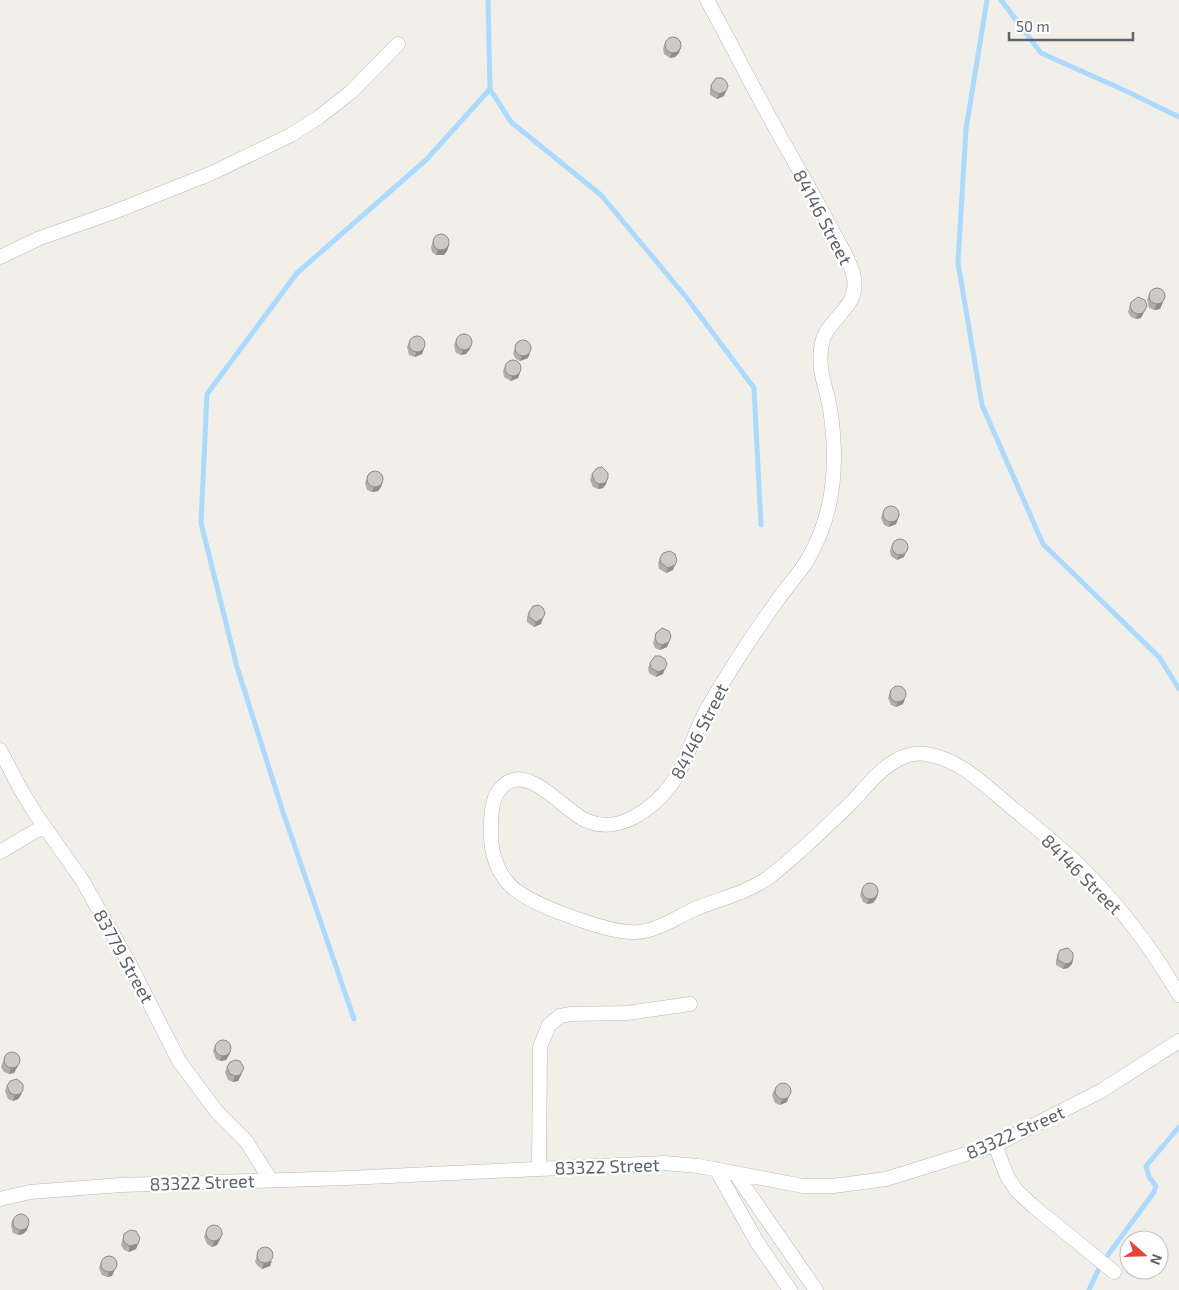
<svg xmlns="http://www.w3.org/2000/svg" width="1179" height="1290" font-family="'Exo 2',sans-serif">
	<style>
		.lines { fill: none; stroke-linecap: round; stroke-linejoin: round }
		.stream { stroke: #aadaff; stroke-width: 5 }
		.minor-casing { stroke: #b5b8bc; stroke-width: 15 }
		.minor { stroke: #fff; stroke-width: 14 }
		.wall { fill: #afaea9 }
		.shaded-wall { fill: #8f8d8a }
		.building { fill: #cccac5; stroke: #8f8d8a }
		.labels { text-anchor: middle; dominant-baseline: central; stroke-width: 4.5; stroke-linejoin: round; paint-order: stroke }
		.street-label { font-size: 18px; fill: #5f6368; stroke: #fff }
	</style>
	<rect width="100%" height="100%" fill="#f1efe8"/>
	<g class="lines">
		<path class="stream" d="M987,0l-21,129 -8,134 24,142 61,139 116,113 20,32
			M1001,0l40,53 85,38 53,26
			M490,89l21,33 90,73 85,102 68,91 7,137
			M354,1019l-71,-207 -46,-145 -36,-144 6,-129 90,-121 129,-113 64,-71 -2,-89
			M1108,1255l46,-63 2,-6 -7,-9 -3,-11 33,-39
			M1089,1290l11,-24"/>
		<g class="minor-casing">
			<path id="minor" d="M707,0c28,51 53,102 82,152 15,27 30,53 44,80 8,15 18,30 21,46 5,29 -23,38 -31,61 -3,10 -3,20 -2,30 2,14 7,26 9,40 8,50 5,103 -21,148 -8,15 -20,27 -30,41 -25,35 -50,73 -72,111 -13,23 -19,51 -34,73 -10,14 -23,26 -37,34 -16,9 -31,12 -49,5 -23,-9 -60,-62 -86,-33 -9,9 -10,26 -10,38 -1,21 3,41 17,57 16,20 94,47 121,49 7,1 12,0 20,-2 16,-4 30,-14 46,-21 24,-10 52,-16 74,-32 29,-22 57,-50 83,-75 15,-16 32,-39 54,-46 5,-2 14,-3 19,-2 34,4 61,32 86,53 23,19 47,38 69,59 38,38 72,82 99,129
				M0,257l40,-19 74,-26 98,-39 79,-38 28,-18 32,-25 47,-48
				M0,750l21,40 14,23 47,67 46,81 51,100 38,51 29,29 24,38
				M0,852l44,-26
				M995,1145l12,31 9,14 17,16 81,66
				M539,1169l1,-122 9,-22 11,-9 11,-2 56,-1 63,-9
				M716,1169l41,73 33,48
				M735,1173l81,117
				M0,1199l30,-7 91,-7 226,-7 317,-15 34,3 105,20h30l53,-7 109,-34 106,-54 78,-50"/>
		</g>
		<use href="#minor" class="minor"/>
	</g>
	<path class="wall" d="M665,43l14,10 -4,4 -5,1 -6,-4 -1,-5z
		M711,85l13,11 -7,3 -7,-4v-5z
		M433,241l16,4 -2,6 -3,4h-8l-4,-3 -1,-5z
		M1149,295l14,7 -3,7 -6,1 -5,-2 -2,-8z
		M1131,302l16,4 -6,12 -5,1 -5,-2 -3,-5z
		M456,340l14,9 -4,5 -5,1 -5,-2 -2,-8z
		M409,342l13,12 -7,3 -6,-2 -2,-8z
		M517,342l11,16 -8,3 -4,-2 -3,-5z
		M505,366l13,12 -7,3 -7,-4 -1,-6z
		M592,474l14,10 -3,4 -5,1 -5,-2 -3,-7z
		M367,478l14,9 -3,4 -6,1 -5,-2 -2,-7z
		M883,512l17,2 -4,10 -7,3 -5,-2 -3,-7z
		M892,545l12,12 -7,3 -6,-4 -1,-5z
		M660,558l13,12 -7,3 -7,-4 -1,-6z
		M529,612l12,12 -7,3 -7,-5v-5z
		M656,633l15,3 -4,11 -7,3 -5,-2 -2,-5z
		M650,663l13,11 -7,3 -7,-4 -1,-5z
		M890,692l13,12 -7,3 -5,-2 -3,-7z
		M862,889l16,5 -2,5 -3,4 -6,1 -4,-2 -3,-7z
		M1058,954l15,5 -1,5 -4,4 -5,1 -7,-4v-5z
		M215,1046l16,4 -2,5 -3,5 -6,1 -4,-2 -3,-8z
		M6,1054l12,12 -4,7 -5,1 -5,-2 -3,-5z
		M227,1067l15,7 -4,7 -5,1 -5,-2 -3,-8z
		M7,1086l14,9 -3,4 -5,2 -5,-2 -3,-8z
		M774,1090l13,12 -7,3 -5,-2 -3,-8z
		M12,1220l15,10 -4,4 -5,1 -5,-2 -2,-7z
		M206,1232l15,6 -4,7 -5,2 -5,-3 -3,-7z
		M124,1234l16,4 -4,11 -7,3 -5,-2 -3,-5z
		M258,1251l12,15 -8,3 -4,-3 -3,-4z
		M101,1262l16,2 -5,12 -5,1 -5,-2 -3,-7z"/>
	<path class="shaded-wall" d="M681,47l-2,6 -4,4 -5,1 2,-5z
		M726,91l-2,5 -7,3 2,-5z
		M449,245l-2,6 -3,4h-8l2,-5z
		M1165,297l-5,12 -6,1 2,-5z
		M1147,306l-6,12 -5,1 2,-5z
		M472,344l-2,5 -4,5 -5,1 2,-5z
		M424,349l-2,5 -7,3 1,-5z
		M530,353l-2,5 -8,3 2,-5z
		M520,373l-2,5 -7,3 1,-5z
		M608,478l-2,6 -3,4 -5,1 1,-5z
		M383,482l-2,5 -3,4 -6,1 2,-5z
		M898,519l-2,5 -7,3 2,-5z
		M906,552l-2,5 -7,3 2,-5z
		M675,565l-2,5 -7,3 2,-5z
		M543,618l-2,6 -7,3 2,-5z
		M669,642l-2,5 -7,3 2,-5z
		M665,669l-2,5 -7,3 2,-5z
		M905,699l-2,5 -7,3 2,-5z
		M878,894l-2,5 -3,4 -6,1 2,-5z
		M1073,959l-1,5 -4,4 -5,1 2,-5z
		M231,1050l-2,5 -3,5 -6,1 2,-5z
		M20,1061l-6,12 -5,1 2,-5z
		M244,1068l-6,13 -5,1 2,-6z
		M23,1090l-2,5 -3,4 -5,2 2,-6z
		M789,1097l-2,5 -7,3 2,-5z
		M29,1224l-2,6 -4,4 -5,1 2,-5z
		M223,1233l-6,12 -5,2 2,-6z
		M138,1244l-2,5 -7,3 1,-6z
		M272,1261l-2,5 -8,3 2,-6z
		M117,1264l-5,12 -5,1 2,-5z"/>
	<path class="building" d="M665 45a8 8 0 1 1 16 0a8 8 0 1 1-16 0Z
		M716,78h6l4,3 2,5 -2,5 -7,3 -7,-4 -1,-5z
		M433 242a8 8 0 1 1 16 0a8 8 0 1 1-16 0Z
		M1149 296a8 8 0 1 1 16 0a8 8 0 1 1-16 0Z
		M1138,297l7,3 2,6 -4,7 -5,1 -5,-2 -3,-5 1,-5z
		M456 342a8 8 0 1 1 16 0a8 8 0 1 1-16 0Z
		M409 344a8 8 0 1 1 16 0a8 8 0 1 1-16 0Z
		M515 348a8 8 0 1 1 16 0a8 8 0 1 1-16 0Z
		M505 368a8 8 0 1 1 16 0a8 8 0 1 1-16 0Z
		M602,467l6,6v5l-3,5 -6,1 -4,-2 -3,-8 5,-6z
		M367 479a8 8 0 1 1 16 0a8 8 0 1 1-16 0Z
		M883 514a8 8 0 1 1 16 0a8 8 0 1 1-16 0Z
		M892 547a8 8 0 1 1 16 0a8 8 0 1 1-16 0Z
		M670,551l5,3 2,6 -2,5 -7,3 -7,-5 -1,-5 3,-5z
		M539,605l4,3 2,5 -2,5 -7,4 -7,-5v-5l4,-6z
		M662,628l7,3 2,5 -2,6 -7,3 -5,-2 -2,-5 1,-5z
		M655,656h5l5,3 2,5 -2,5 -7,3 -7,-4 -1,-5z
		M890 694a8 8 0 1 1 16 0a8 8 0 1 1-16 0Z
		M862 891a8 8 0 1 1 16 0a8 8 0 1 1-16 0Z
		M1068,948l5,5v6l-3,4 -5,1 -7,-4v-6l2,-4z
		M215 1048a8 8 0 1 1 16 0a8 8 0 1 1-16 0Z
		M4 1060a8 8 0 1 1 16 0a8 8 0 1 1-16 0Z
		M235,1060l5,1 4,7 -4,7 -5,1 -5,-2 -3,-7 3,-5z
		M17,1079l6,5v6l-3,4 -5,1 -5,-2 -3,-7 3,-5z
		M775 1091a8 8 0 1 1 16 0a8 8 0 1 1-16 0Z
		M13 1222a8 8 0 1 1 16 0a8 8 0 1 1-16 0Z
		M206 1233a8 8 0 1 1 16 0a8 8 0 1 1-16 0Z
		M130,1230l6,1 4,7 -2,6 -8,2 -4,-2 -3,-4 1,-6z
		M257 1255a8 8 0 1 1 16 0a8 8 0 1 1-16 0Z
		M101 1264a8 8 0 1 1 16 0a8 8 0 1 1-16 0Z"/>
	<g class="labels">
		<g class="street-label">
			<text transform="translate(823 217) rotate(62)">84146 Street</text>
			<text transform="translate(699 731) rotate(-63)">84146 Street</text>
			<text transform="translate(1082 874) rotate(45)">84146 Street</text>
			<text transform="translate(124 956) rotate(61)">83779 Street</text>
			<text transform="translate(1015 1132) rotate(-24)">83322 Street</text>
			<text transform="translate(607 1166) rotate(-2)">83322 Street</text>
			<text transform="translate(202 1182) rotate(-2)">83322 Street</text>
		</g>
	</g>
	<g transform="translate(1144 1255) rotate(110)"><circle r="24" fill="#ffffff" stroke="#bfc1c3"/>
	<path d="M0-4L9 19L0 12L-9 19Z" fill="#ea4335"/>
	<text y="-8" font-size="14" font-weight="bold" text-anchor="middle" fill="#5f6368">N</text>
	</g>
	<path d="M1009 32v8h124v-8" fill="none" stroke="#5f6368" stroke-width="2.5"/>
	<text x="1016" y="32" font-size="15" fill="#5f6368" stroke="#ffffff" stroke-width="4" paint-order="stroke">50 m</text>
</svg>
